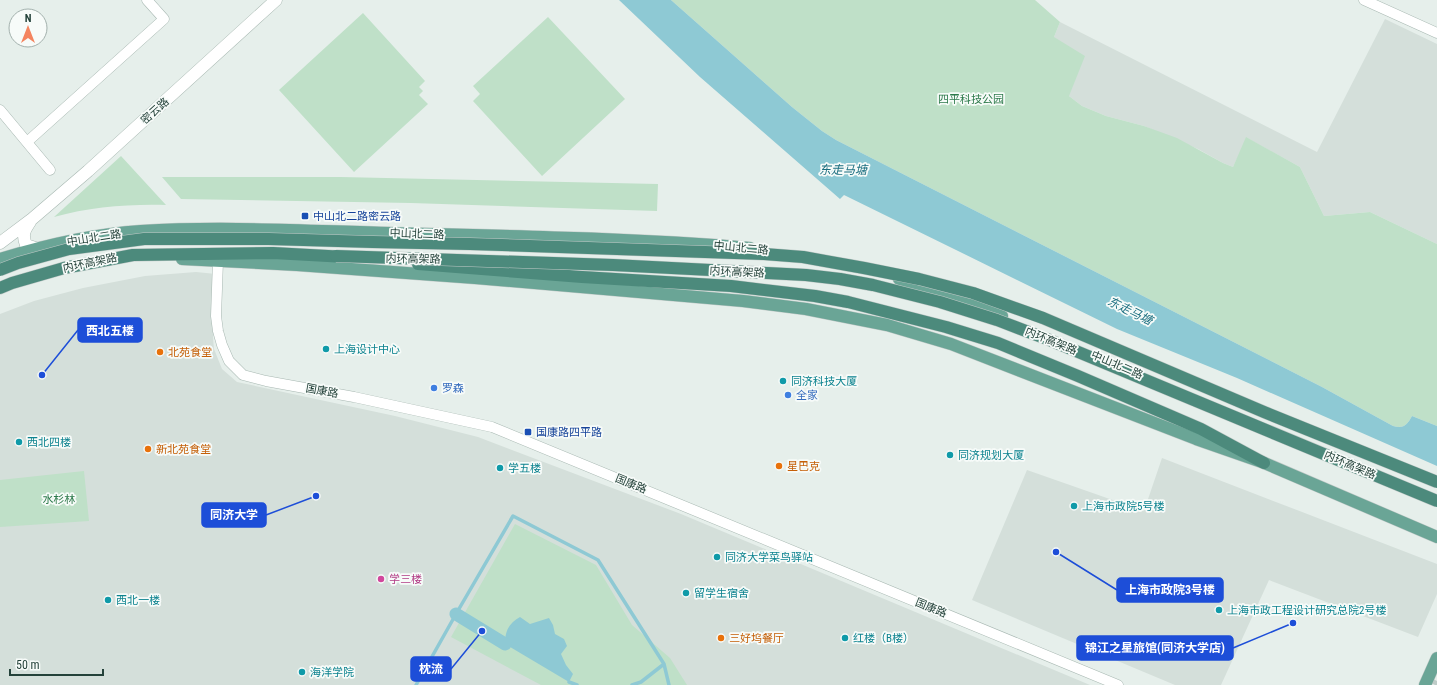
<svg xmlns="http://www.w3.org/2000/svg" width="1437" height="685" font-family="'Roboto Condensed','Noto Sans SC',sans-serif">
	<style>
		.built { fill: #d4dfda }
		.green { fill: #bfe0c8 }
		.water { fill: #8ec9d4 }
		.lines { fill: none; stroke-linecap: round; stroke-linejoin: round }
		.stream { stroke: #8ec9d4; stroke-width: 3.5 }
		.canal { stroke: #8ec9d4; stroke-width: 13 }
		.primary-tunnel { stroke: #bfccc8; stroke-width: 12; stroke-dasharray: 12 6; stroke-linecap: butt }
		.minor-casing { stroke: #a8b8b2; stroke-width: 11 }
		.tertiary-casing { stroke: #a8b8b2; stroke-width: 13 }
		.primary-casing { stroke: #c2cac8; stroke-width: 13 }
		.trunk-casing { stroke: #c2cac8; stroke-width: 13 }
		.minor { stroke: #fff; stroke-width: 10 }
		.tertiary { stroke: #fff; stroke-width: 12 }
		.primary { stroke: #6aa596; stroke-width: 12 }
		.trunk { stroke: #4c8a7c; stroke-width: 12 }
		.trunk-bridge-casing { stroke: #c2cac8; stroke-width: 13; stroke-linecap: butt }
		.trunk-bridge { stroke: #4c8a7c; stroke-width: 12 }
		.transit-dot { fill: #1a4fb4; stroke: #f7fbf9; stroke-width: 1.5 }
		.culture-dot { fill: #0f9aa8; stroke: #f7fbf9; stroke-width: 1.5 }
		.food-dot { fill: #e8710a; stroke: #f7fbf9; stroke-width: 1.5 }
		.shop-dot { fill: #3f7fe0; stroke: #f7fbf9; stroke-width: 1.5 }
		.hotel-dot { fill: #d1479c; stroke: #f7fbf9; stroke-width: 1.5 }
		.labels { text-anchor: middle; dominant-baseline: central; stroke-width: 3.5; stroke-linejoin: round; paint-order: stroke }
		.park-label { font-size: 11px; fill: #2d7a4b; stroke: #f7fbf9 }
		.street-label { font-size: 11px; fill: #24423a; stroke: #f7fbf9 }
		.transit-label { font-size: 11px; fill: #164399; stroke: #f7fbf9; text-anchor: start }
		.culture-label { font-size: 11px; fill: #0d838f; stroke: #f7fbf9; text-anchor: start }
		.food-label { font-size: 11px; fill: #c56008; stroke: #f7fbf9; text-anchor: start }
		.shop-label { font-size: 11px; fill: #366cbe; stroke: #f7fbf9; text-anchor: start }
		.hotel-label { font-size: 11px; fill: #b23c85; stroke: #f7fbf9; text-anchor: start }
		.water-label { font-size: 12px; font-style: italic; fill: #1c6f80; stroke: #f7fbf9 }
		.leader { fill: none; stroke: #1d4ed8; stroke-width: 1.5 }
		.callout-dot { fill: #1d4ed8; stroke: #f7fbf9; stroke-width: 1.5 }
		.callout { fill: #1d4ed8; stroke: #1d4ed8; stroke-width: 1.5 }
		.callout-label { font-size: 12px; text-anchor: middle; font-weight: bold; fill: #fff }
	</style>
	<rect width="100%" height="100%" fill="#e6efeb"/>
	<path class="built" d="M1385,19l52,25v200l-67,-32 -46,4 -24,-49 -53,-29 -14,29 -10,-4 -25,-14 -54,-23 -38,-10 -24,-10 -13,-10 -15,-59 6,-15 257,130z
		M196,272l20,2 -3,64 1,11 8,20 15,13 158,34 83,21 203,77 409,171h-1090v-371l34,-13 49,-13 62,-12z
		M1162,458l275,106v30l-19,43 -149,-57 -48,105h-46l-203,-85 55,-130 117,41z"/>
	<path class="green" d="M671,0h364l25,22 -6,15 31,19 -16,40 13,10 24,10 38,10 33,12 46,25 10,4 13,-30 54,30 24,49 46,-4 67,32v182l-25,-10c-5,9 -8,13 -19,10l-71,-39 -486,-247 -14,-9 -30,-24z
		M363,13l62,68 -6,6 4,4 -4,4 9,9 -74,68 -75,-82z
		M548,17l77,82 -83,77 -69,-75 7,-7 -7,-8z
		M121,156l45,49c-38,-1 -76,2 -112,12z
		M162,177h179l317,7 -1,27 -246,-8 -230,-4z
		M84,471l5,50 -89,6v-47z
		M515,524l81,41 36,60 38,33 17,27h-146l-90,-48z"/>
	<path class="water" d="M619,0h52l121,107 30,24 14,9 486,247 71,39c11,3 14,-1 19,-10l25,10v40l-200,-88 -120,-49 -273,-134 -4,4 -140,-122z
		M520,617l10,7 19,-6 4,7 2,9 9,5 3,7 -6,8 5,11 7,9 -4,8 -64,-38c0,-13 4,-21 15,-27z"/>
	<g class="lines">
		<path class="stream" d="M569,682l8,3
			M416,685l40,-71 57,-98 85,44 66,104 5,21
			M632,685l9,-3 23,-18"/>
		<path class="canal" d="M456,614l49,30"/>
		<path class="primary-tunnel" d="M1435,685l2,-4"/>
		<g class="minor-casing">
			<path id="minor" d="M1364,0l73,33
				M0,110l50,60
				M27,142l137,-123 -17,-19
				M218,261l-2,55 2,15 4,14 7,16 14,14 23,6 88,16 138,30 626,258"/>
		</g>
		<g class="tertiary-casing">
			<path id="tertiary" d="M30,222c-6,9 -8,12 -4,23l9,3
				M0,243l32,-24 56,-48 188,-171"/>
		</g>
		<g class="primary-casing">
			<path id="primary" d="M0,259c46,-14 93,-25 141,-28 83,-5 167,0 250,2 120,3 240,5 359,15
				M182,259l115,6 178,13 268,23 63,8 81,16 64,19 245,95 66,23 175,75
				M899,279l37,12 66,25
				M1425,685l12,-27"/>
		</g>
		<g class="trunk-casing">
			<path id="trunk" d="M418,264l164,13 149,9 84,10 33,6 98,25 52,16 80,33 123,53 63,34
				M0,288l12,-5 52,-15 69,-13 140,-2 73,4"/>
		</g>
		<use href="#minor" class="minor"/>
		<use href="#tertiary" class="tertiary"/>
		<use href="#primary" class="primary"/>
		<use href="#trunk" class="trunk"/>
		<g class="trunk-bridge-casing">
			<path id="trunk-bridge" d="M336,256l277,9 193,10 34,4 33,6 67,17 57,18 50,19 390,162
				M0,270l18,-7 51,-14 75,-10h125l104,3 97,2 294,10 39,3 61,11 55,11 54,14 70,25 221,94 173,70"/>
		</g>
		<use href="#trunk-bridge" class="trunk-bridge"/>
	</g>
	<g class="transit-dot">
		<rect x="301" y="212" width="8" height="8" rx="2"/>
		<rect x="524" y="428" width="8" height="8" rx="2"/>
	</g>
	<g class="culture-dot">
		<circle cx="326" cy="349" r="4"/>
		<circle cx="783" cy="381" r="4"/>
		<circle cx="19" cy="442" r="4"/>
		<circle cx="950" cy="455" r="4"/>
		<circle cx="500" cy="468" r="4"/>
		<circle cx="1074" cy="506" r="4"/>
		<circle cx="717" cy="557" r="4"/>
		<circle cx="686" cy="593" r="4"/>
		<circle cx="108" cy="600" r="4"/>
		<circle cx="1219" cy="610" r="4"/>
		<circle cx="845" cy="638" r="4"/>
		<circle cx="302" cy="672" r="4"/>
	</g>
	<g class="food-dot">
		<circle cx="160" cy="352" r="4"/>
		<circle cx="148" cy="449" r="4"/>
		<circle cx="779" cy="466" r="4"/>
		<circle cx="721" cy="638" r="4"/>
	</g>
	<g class="shop-dot">
		<circle cx="434" cy="388" r="4"/>
		<circle cx="788" cy="395" r="4"/>
	</g>
	<circle class="hotel-dot" cx="381" cy="579" r="4"/>
	<g class="labels">
		<g class="park-label">
			<text x="971" y="99">四平科技公园</text>
			<text x="59" y="499">水杉林</text>
		</g>
		<g class="street-label">
			<text transform="translate(155 111) rotate(-42)">密云路</text>
			<text transform="translate(417 234) rotate(2)">中山北二路</text>
			<text transform="translate(94 238) rotate(-9)">中山北二路</text>
			<text transform="translate(741 248) rotate(5)">中山北二路</text>
			<text transform="translate(413 259) rotate(1)">内环高架路</text>
			<text transform="translate(90 263) rotate(-12)">内环高架路</text>
			<text transform="translate(737 272) rotate(3)">内环高架路</text>
			<text transform="translate(1051 341) rotate(22)">内环高架路</text>
			<text transform="translate(1117 365) rotate(23)">中山北二路</text>
			<text transform="translate(322 391) rotate(10)">国康路</text>
			<text transform="translate(1350 465) rotate(23)">内环高架路</text>
			<text transform="translate(631 484) rotate(22)">国康路</text>
			<text transform="translate(931 608) rotate(22)">国康路</text>
		</g>
		<g class="transit-label">
			<text x="313" y="216">中山北二路密云路</text>
			<text x="536" y="432">国康路四平路</text>
		</g>
		<g class="culture-label">
			<text x="334" y="349">上海设计中心</text>
			<text x="791" y="381">同济科技大厦</text>
			<text x="27" y="442">西北四楼</text>
			<text x="958" y="455">同济规划大厦</text>
			<text x="508" y="468">学五楼</text>
			<text x="1082" y="506">上海市政院5号楼</text>
			<text x="725" y="557">同济大学菜鸟驿站</text>
			<text x="694" y="593">留学生宿舍</text>
			<text x="116" y="600">西北一楼</text>
			<text x="1227" y="610">上海市政工程设计研究总院2号楼</text>
			<text x="853" y="638">红楼（B楼）</text>
			<text x="310" y="672">海洋学院</text>
		</g>
		<g class="food-label">
			<text x="168" y="352">北苑食堂</text>
			<text x="156" y="449">新北苑食堂</text>
			<text x="787" y="466">星巴克</text>
			<text x="729" y="638">三好坞餐厅</text>
		</g>
		<g class="shop-label">
			<text x="442" y="388">罗森</text>
			<text x="796" y="395">全家</text>
		</g>
		<g class="hotel-label">
			<text x="389" y="579">学三楼</text>
		</g>
		<g class="water-label">
			<text x="843" y="170">东走马塘</text>
			<text transform="translate(1130 311) rotate(26)">东走马塘</text>
		</g>
	</g>
	<path class="leader" d="M42 375L78 330M316 496L266 515M1056 552L1117 590M1293 623L1233 648M482 631L451 669"/>
	<g class="callout-dot">
		<circle cx="42" cy="375" r="4"/>
		<circle cx="316" cy="496" r="4"/>
		<circle cx="1056" cy="552" r="4"/>
		<circle cx="1293" cy="623" r="4"/>
		<circle cx="482" cy="631" r="4"/>
	</g>
	<g class="callout">
		<rect x="78" y="318" width="64" height="24" rx="4"/>
		<rect x="202" y="503" width="64" height="24" rx="4"/>
		<rect x="1117" y="578" width="106" height="24" rx="4"/>
		<rect x="1077" y="636" width="156" height="24" rx="4"/>
		<rect x="411" y="657" width="40" height="24" rx="4"/>
	</g>
	<g class="callout-label">
		<text x="110" y="335">西北五楼</text>
		<text x="234" y="519">同济大学</text>
		<text x="1170" y="594">上海市政院3号楼</text>
		<text x="1155" y="652">锦江之星旅馆(同济大学店)</text>
		<text x="431" y="673">枕流</text>
	</g>
	<g transform="translate(28 28)"><circle r="19" fill="#f7fbf9" stroke="#a3b1ad"/>
	<path d="M0-3L7 15L0 10L-7 15Z" fill="#f4845f"/>
	<text y="-6" font-size="11" font-weight="bold" text-anchor="middle" fill="#24423a">N</text>
	</g>
	<path d="M10 669v6h93v-6" fill="none" stroke="#24423a" stroke-width="2"/>
	<text x="16" y="669" font-size="12" fill="#24423a" stroke="#f7fbf9" stroke-width="3" paint-order="stroke">50 m</text>
</svg>
